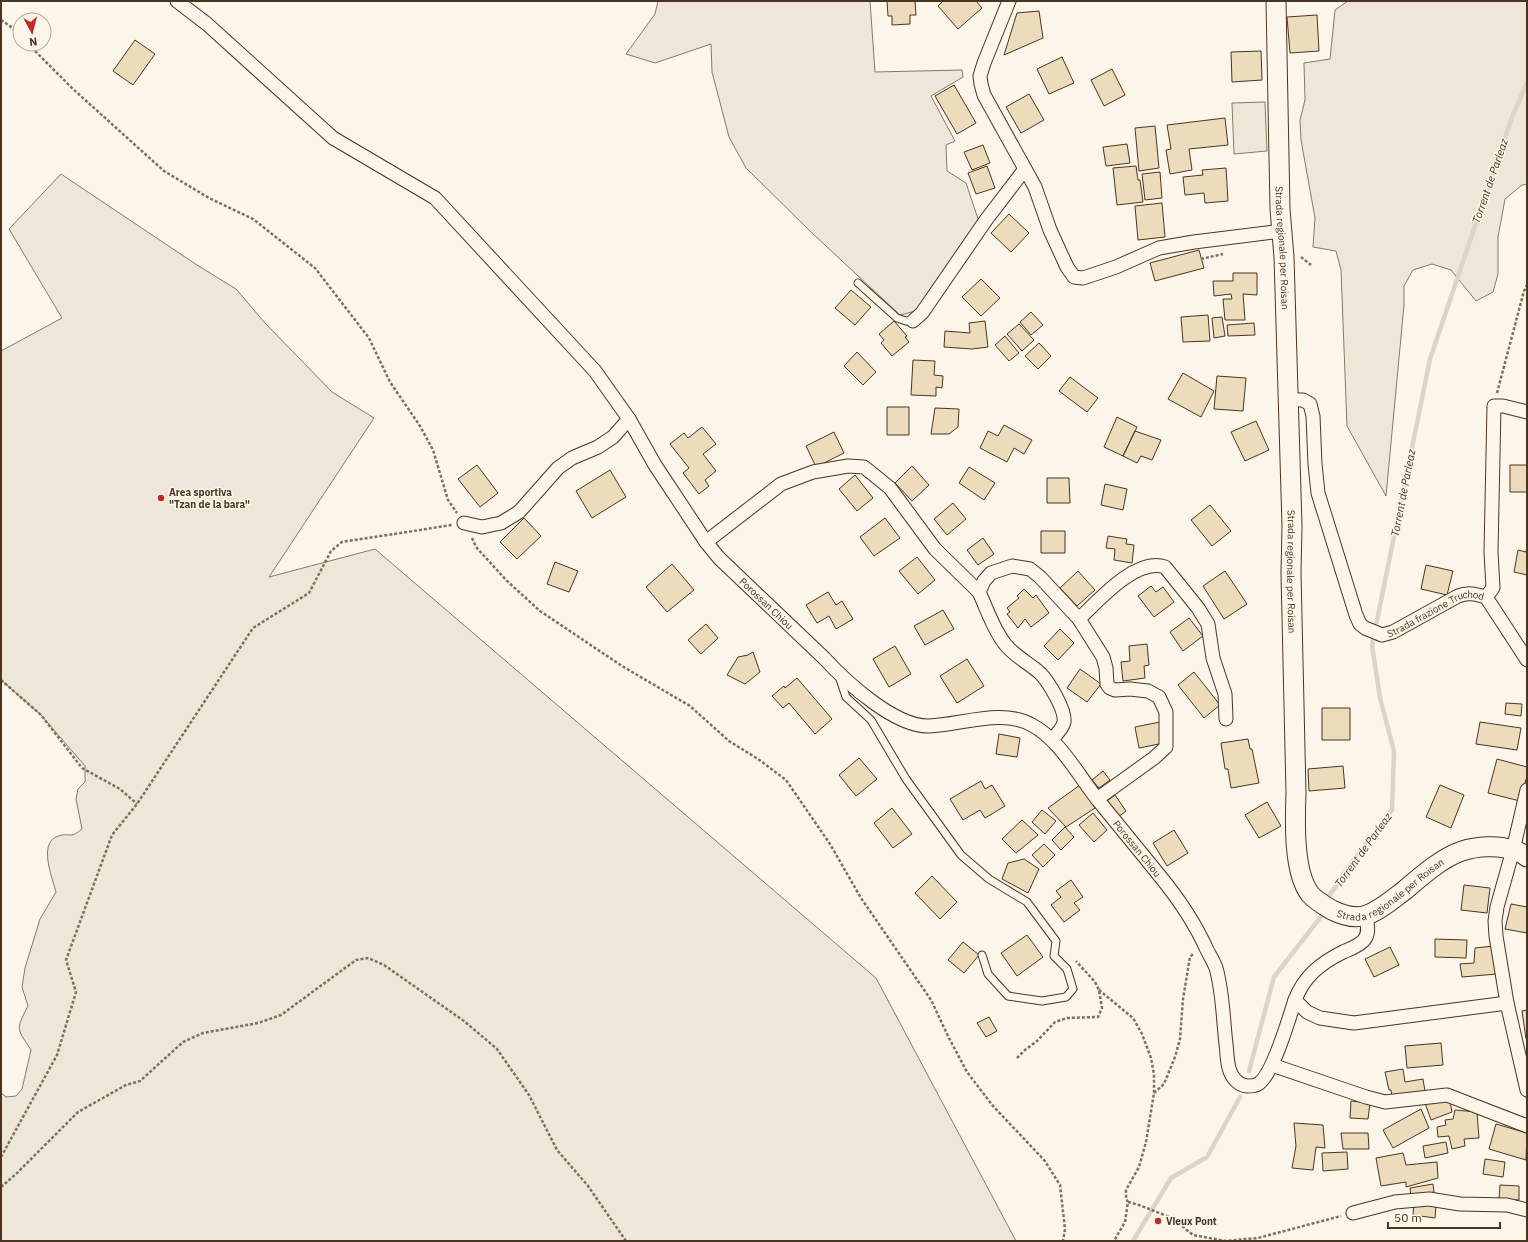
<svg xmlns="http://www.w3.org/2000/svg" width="1528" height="1242" font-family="'IBM Plex Sans',sans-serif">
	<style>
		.green { fill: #ede6d9; stroke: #887966 }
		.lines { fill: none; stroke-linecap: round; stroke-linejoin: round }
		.stream { stroke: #dcd4c6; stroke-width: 4.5 }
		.building { fill: #ecdcbc; stroke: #4a3520 }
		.lane-casing { stroke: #4a3520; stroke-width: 9 }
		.street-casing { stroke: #4a3520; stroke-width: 15 }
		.secondary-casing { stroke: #4a3520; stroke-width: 21 }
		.path { stroke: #7f6f5c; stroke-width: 2.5; stroke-dasharray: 3 2; stroke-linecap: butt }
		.lane { stroke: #fbf6e9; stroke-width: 7 }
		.street { stroke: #fbf6e9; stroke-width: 13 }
		.secondary { stroke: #fbf6e9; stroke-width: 19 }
		.poi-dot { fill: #c62828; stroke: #fbf6e9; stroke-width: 1.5 }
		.labels { text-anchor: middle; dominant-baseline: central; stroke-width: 3; stroke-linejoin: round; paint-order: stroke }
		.street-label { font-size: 10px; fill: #4a3520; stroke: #fbf6e9 }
		.poi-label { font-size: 10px; font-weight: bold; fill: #4a3520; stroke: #fbf6e9; text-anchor: start }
		.water-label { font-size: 11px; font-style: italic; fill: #4a3520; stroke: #fbf6e9 }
	</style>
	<rect width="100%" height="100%" fill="#fbf6e9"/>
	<path class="green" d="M658,1h212l5,71 87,-2 1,7 -32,19 24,45 -9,4 1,26 19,12 13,39 -63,89 -16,4 -89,-83 -65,-64 -17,-31 -17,-65 -1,-28 -56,19 -29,-9 29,-40z
		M1348,1h179v183l-5,1 -17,14 -7,38v37l-5,18 -17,9 -25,-31 -19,-6 -19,6 -9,16v19l-18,191 -39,-70 -6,-156 -5,-19 -23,-4 2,-29 -14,-78 -1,-20 5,-20 -1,-37 26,-4 5,-49z
		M1265,102l2,49 -33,3 -2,-51z
		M61,174l136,91 39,24 29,34 67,69 42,26 -105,159 106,-28 501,429 140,263h-1015v-148l5,4 10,-1 6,-7 9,-39c-14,-22 -16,-19 -3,-44l-6,-19 3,-19 15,-49 16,-27c-4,-15 -17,-47 0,-55 6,-3 10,-2 15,-2 4,0 8,-4 11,-6l-6,-30 2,-10 7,-7v-16l-44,-51 -40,-35v-329l61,-33 -53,-89z"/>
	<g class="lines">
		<path class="stream" d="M1329,896l26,-38 37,-48 2,-59 -14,-53 -8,-53 58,-286 82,-242 15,-34
			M1249,1071l25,-94 49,-63
			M1133,1241l38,-63 36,-21 33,-60"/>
	</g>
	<path class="building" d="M887,1h28l1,14h-6v9l-18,1v-9h-4z
		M943,1h33l6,7 -24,21 -20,-23z
		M1039,11l4,27 -39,17 13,-42z
		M1317,15l2,36 -29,2 -3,-36z
		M135,40l20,14 -22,31 -20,-14z
		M1261,51l1,29 -30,2 -1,-30z
		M1062,57l12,26 -25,11 -12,-25z
		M1112,69l13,26 -21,11 -13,-26z
		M954,85l22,38 -19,11 -22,-38z
		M1029,94l15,26 -23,13 -15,-26z
		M1225,118l3,27 -39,4 3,21 -22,4 -4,-24 5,-1 -4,-24z
		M1155,126l4,42 -20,3 -4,-43z
		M1127,144l3,19 -24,3 -3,-19z
		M983,145l7,18 -18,7 -8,-18z
		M987,166l8,22 -19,6 -8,-21z
		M1136,166l2,14h2l3,22 -26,3 -4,-37z
		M1226,168l2,33 -23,2 -1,-10 -19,2 -2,-18 20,-2 -1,-5z
		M1160,172l2,26 -17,2 -3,-26z
		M1162,203l3,34 -27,3 -3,-34z
		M1009,214l20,19 -18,19 -20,-19z
		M1199,250l5,18 -49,13 -5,-18z
		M1233,273h24v22l-14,-1 2,26h-20l-2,-21h9l-1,-5 -17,2 -1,-15h20z
		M981,279l19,19 -19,18 -19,-19z
		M851,290l20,17 -16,18 -20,-17z
		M1031,312l12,13 -12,10 -11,-13z
		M1208,315l2,26 -27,1 -2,-25z
		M1222,317l3,19 -11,2 -2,-20z
		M894,321l13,15 -2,1 4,5 -17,14 -11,-13 3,-3 -5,-6z
		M985,321l3,26 -16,2 -28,-2 1,-16 25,2 -1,-10z
		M1254,323l1,12 -27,1 -1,-11z
		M1019,324l15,16 -12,11 -15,-17z
		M1005,336l14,17 -10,8 -14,-16z
		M1039,343l12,13 -13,13 -13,-13z
		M857,352l19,20 -13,13 -19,-19z
		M913,360l22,1 -1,14 9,1 -1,12 -6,-1v9l-25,-1z
		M1183,373l31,18 -13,26 -33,-18z
		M1217,376l29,2 -3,33 -29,-2z
		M1070,377l28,21 -11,14 -28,-21z
		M887,407h22v28h-22z
		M935,408l24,1 -1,18 -9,7h-18z
		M1117,417l20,10 -14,29 -19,-9z
		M1256,421l13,29 -24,11 -14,-29z
		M1004,425l28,15 -8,14 -10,-6 -7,14 -27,-14 8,-17 10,5z
		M702,427l14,17 -13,10 13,17 -11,9 4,6 -10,8 -16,-21 6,-5 -19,-24 14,-11 4,5z
		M1135,431l26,9 -9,20 -11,-4 -4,7 -14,-7z
		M834,432l10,21 -28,14 -10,-21z
		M477,465l21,28 -18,14 -22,-28z
		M1510,465h17v27h-17z
		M912,466l17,19 -17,16 -17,-18z
		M969,467l26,16 -11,17 -25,-17z
		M610,470l16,27 -34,21 -16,-27z
		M855,475l18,23 -16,13 -18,-22z
		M1047,478h22l1,25h-23z
		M1105,484l22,5 -4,21 -22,-5z
		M953,503l13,16 -19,16 -13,-16z
		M1210,505l21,26 -19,15 -21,-26z
		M524,518l17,18 -24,23 -17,-17z
		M885,518l15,20 -26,18 -14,-19z
		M1041,531h24v22h-24z
		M1108,536l19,3 -1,5 8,1 -2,18 -18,-3 1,-11 -9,-1z
		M983,538l11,16 -16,11 -11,-15z
		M1527,546v29l-13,-3 4,-22 8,2z
		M917,557l18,23 -17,14 -19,-23z
		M555,562l23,9 -9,21 -22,-8z
		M672,564l22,26 -27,22 -21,-25z
		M1426,565l27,6 -6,24 -26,-6z
		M1078,571l17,19 -18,16 -17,-18z
		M1225,571l22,33 -23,15 -21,-33z
		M1151,586l5,6 7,-5 11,15 -20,15 -16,-21z
		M1024,589l9,9 3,-3 13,18 -18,14 -6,-8 -7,9 -11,-14 3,-2 -3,-4 12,-10 -2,-2z
		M828,592l8,13 6,-4 11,18 -17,10 -7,-13 -12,7 -11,-18z
		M943,610l11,19 -29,16 -11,-19z
		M1189,618l14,18 -20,15 -13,-19z
		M706,624l12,14 -17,16 -13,-14z
		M1060,629l14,14 -16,17 -14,-14z
		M1147,644l2,21 -5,1 1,12 -22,3 -2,-19 9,-1 -1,-15z
		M895,646l16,28 -22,13 -16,-28z
		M753,652l7,20 -15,12 -18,-9 11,-18 10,-2z
		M967,659l17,27 -27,17 -17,-27z
		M1080,669l21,15 -14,18 -20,-14z
		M1194,672l26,33 -16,13 -26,-33z
		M797,678l35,41 -17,15 -26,-31 -6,5 -11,-12 12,-10 1,2z
		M1506,703l16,1 -1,12 -16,-2z
		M1322,708h28v32h-28z
		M1160,722l4,21 -25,5 -4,-21z
		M1480,722l41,6 -4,22 -41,-6z
		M999,734l21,4 -3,19 -21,-3z
		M1248,739l2,10h2l7,34 -28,5 -3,-19h-3l-4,-26z
		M859,758l18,21 -21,17 -17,-21z
		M1497,759l30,8v9l-7,25 -32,-8z
		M1343,766l2,22 -36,3 -1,-22z
		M1103,771l7,9 -11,8 -7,-8z
		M981,781l4,8 7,-4 13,21 -20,12 -5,-8 -17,10 -13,-21z
		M1080,785l15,23 -29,19 -18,-19z
		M1440,785l24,10 -13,33 -25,-11z
		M1115,795l11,16 -8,6 -11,-16z
		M1267,802l14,24 -22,12 -14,-23z
		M892,808l20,26 -19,14 -19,-25z
		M1042,810l14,11 -11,13 -13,-12z
		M1093,813l14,17 -13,12 -15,-17z
		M1022,820l16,15 -22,18 -14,-14z
		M1065,827l9,10 -13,13 -9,-10z
		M1174,830l14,23 -21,13 -14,-23z
		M1044,844l11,11 -12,12 -11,-12z
		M1024,859l15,10 -11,24 -26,-14 6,-16z
		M932,876l25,26 -17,17 -25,-26z
		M1071,880l12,17 -9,6 6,7 -16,12 -13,-17 10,-8 -5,-6z
		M1464,885l26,3 -3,25 -26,-3z
		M1511,904l16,3v26l-22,-4z
		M1027,935l16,22 -26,19 -16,-23z
		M1435,939l32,1 -1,18 -31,-1z
		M963,942l16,13 -15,18 -16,-13z
		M1494,946l3,28 -35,3 -2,-13 14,-1 1,-15z
		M1390,947l9,18 -25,12 -9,-18z
		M1527,1010v29h-1l-4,-28z
		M989,1017l8,14 -11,6 -9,-14z
		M1441,1043l2,22 -36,3 -2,-22z
		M1403,1069l2,13 18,-3 2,12 -33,6 -1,-7h-2l-4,-18z
		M1351,1101l19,2 -2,16 -18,-1z
		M1450,1101l2,11 -21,8 -6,-17z
		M1421,1109l8,19 -36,20 -10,-18z
		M1455,1110l22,2 2,26 -15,1 1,7 -13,3 -3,-13 -11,1 -1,-10 9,-2 -1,-5 8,-1z
		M1294,1123l29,2 2,23 -9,-1 -3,23 -21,-2 4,-22z
		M1496,1124l31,9 -1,27 -37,-11z
		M1341,1133h27l1,16h-26z
		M1446,1142l2,11 -23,5 -2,-12z
		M1347,1152l1,17 -25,2 -1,-18z
		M1403,1153l3,12 31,-3 1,16 -32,9v-5l-25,4 -5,-28z
		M1485,1159l20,3 -2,15 -20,-3z
		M1433,1184l1,8 -23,4 -1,-8z
		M1500,1185l19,1v14l-20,-1z
		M1414,1202l22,3 -1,13 -22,-3z"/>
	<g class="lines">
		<g class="lane-casing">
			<path id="lane" d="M858,283l39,35 9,3h7
				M839,676l7,21 25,23 35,59 55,76 28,24 38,23 29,39 -2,15 13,13 6,20 -7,8 -24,4 -34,-5 -20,-22 -6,-19"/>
		</g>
		<g class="street-casing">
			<g id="street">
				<path id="s1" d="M177,1l30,23 126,114 102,60 160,173 34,48 26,46 51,77 13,16 105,100c22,24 71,69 105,68 32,-1 73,-18 103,-1 28,15 46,50 66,75 20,25 41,50 61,75 19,23 36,48 48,75 3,6 7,12 9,18 7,24 7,51 10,76 1,8 1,17 3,24 2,8 8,17 18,18 3,0 8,0 11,-2 15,-9 31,-66 37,-84"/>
				<path d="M1009,1l-25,62 -4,13 1,8 3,11 51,92 15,43 17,37 7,10 9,1 33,-11 43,-19 35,-6 88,-11"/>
				<path d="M913,321l9,-8 64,-93 39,-51"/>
				<path id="s2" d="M1289,400h14l7,4 3,12 2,48 3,29 38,122 4,9 5,4 17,7 11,-3 65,-36c10,-4 17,-2 28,1l41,63"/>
				<path d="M464,523l18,4 19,-4 18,-11 39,-44 14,-10 26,-11 15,-10 16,-18"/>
				<path d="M706,542l75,-58 32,-12 35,-6 16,1 26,21 45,61 44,43"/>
				<path d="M1486,597l7,-9 -2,-36 3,-146h9l24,6"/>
				<path d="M1079,619c19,-18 57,-62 86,-52l33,41 10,16 5,34 12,36 1,25"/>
				<path d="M1052,739c4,-4 11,-11 12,-17 2,-12 -16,-41 -24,-49 -11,-10 -26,-17 -35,-29 -12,-15 -18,-35 -26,-52l5,-11 7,-8 21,-7 18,3 10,8 39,42 24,38 3,11 1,16 3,4 5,2 15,-1 18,2 11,6 7,15v35l-12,11 -57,41"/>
				<path d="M1527,790l-14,60 -16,57 -2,14 1,15 11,67 20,87"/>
				<path d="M1366,916c1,8 4,17 -2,24 -5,6 -14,9 -21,12 -22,11 -39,24 -48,48l12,12 13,6 34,5 153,-20"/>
				<path d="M1272,1065l94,32 19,5 62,-7 80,31"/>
				<path d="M1353,1213l42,-11 34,-3 31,5 47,1 20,5"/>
			</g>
		</g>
		<g class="secondary-casing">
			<g id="secondary">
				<path id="s3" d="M1276,1l4,208 4,48 8,269 -1,47 5,220c-1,27 -3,79 14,101 6,7 15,12 22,16 10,5 24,9 35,5 14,-5 26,-16 38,-25 15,-13 38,-33 57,-39 15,-5 37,-6 51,-1 5,1 10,4 14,7"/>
			</g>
		</g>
		<path class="path" d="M1,20l9,6 10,10
			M28,44l45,45 91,82 45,27 44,21 62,49 54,70 21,44 30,44 13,24 15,50 9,13
			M1301,257l10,8
			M1201,259l22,-5
			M1497,393l27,-102 3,-6
			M472,538l4,9 30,33 34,31 82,55 68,40 39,35 29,18 28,21 44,64 31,54 70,102 18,38 18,34 26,34 52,55 15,24 5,44 -2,12
			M1,680l40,35 41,53 38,21 17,15
			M1099,990l34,28 9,16 9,24 3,17v18l-8,49 -7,25 -13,23v8l2,4 -3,20 -10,17 -2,2
			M1017,1058l8,-8 12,-9 18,-19 12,-4 31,-1 4,-9 -3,-18 -4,-8 -19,-21
			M1154,1093l10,-9 11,-27 5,-18 3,-40 7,-42 4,-4
			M1,1157l56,-102 19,-63 -10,-32 46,-125 25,-31 116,-176 56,-35 22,-42 11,-9 110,-17
			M1,1187l15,-13 62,-62 48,-27 14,-4 43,-39 20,-9 55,-10 23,-8 75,-55 12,-2 16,7 80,56 33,28 32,46 28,55 31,36 38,55
			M1128,1202l11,3 33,13 21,17 33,6 32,-3 83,-22"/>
		<use href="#lane" class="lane"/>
		<use href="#street" class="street"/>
		<use href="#secondary" class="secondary"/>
	</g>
	<g class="poi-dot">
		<circle cx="161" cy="498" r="4"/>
		<circle cx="1158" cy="1221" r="4"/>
	</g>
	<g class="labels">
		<g class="street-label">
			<text stroke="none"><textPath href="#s3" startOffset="247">Strada regionale per Roisan</textPath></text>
			<text stroke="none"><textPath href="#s3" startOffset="571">Strada regionale per Roisan</textPath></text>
			<text stroke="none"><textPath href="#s1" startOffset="852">Porossan Chiou</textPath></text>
			<text stroke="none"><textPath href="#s2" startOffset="333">Strada frazione Truchod</textPath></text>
			<text stroke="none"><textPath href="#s1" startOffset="1327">Porossan Chiou</textPath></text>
			<text stroke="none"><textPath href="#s3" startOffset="991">Strada regionale per Roisan</textPath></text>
		</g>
		<g class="poi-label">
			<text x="169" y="492">Area sportiva<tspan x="169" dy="12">"Tzan de la bara"</tspan></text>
			<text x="1166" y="1221">Vieux Pont</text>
		</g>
		<g class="water-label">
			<text transform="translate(1490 181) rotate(-71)">Torrent de Parleaz</text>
			<text transform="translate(1403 493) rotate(-79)">Torrent de Parleaz</text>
			<text transform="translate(1363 850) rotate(-54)">Torrent de Parleaz</text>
		</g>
	</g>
	<rect width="1528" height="1242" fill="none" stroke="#4a3520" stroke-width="4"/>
	<g transform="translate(32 32) rotate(173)"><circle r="19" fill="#fbf6e9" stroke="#b4a999"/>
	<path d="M0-3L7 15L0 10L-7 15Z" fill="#c62828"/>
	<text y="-6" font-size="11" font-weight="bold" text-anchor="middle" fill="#4a3520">N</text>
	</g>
	<path d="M1388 1222v6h112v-6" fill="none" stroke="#4a3520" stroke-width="2"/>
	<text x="1394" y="1222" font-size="12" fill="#4a3520" stroke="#fbf6e9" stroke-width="3" paint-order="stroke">50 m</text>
</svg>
